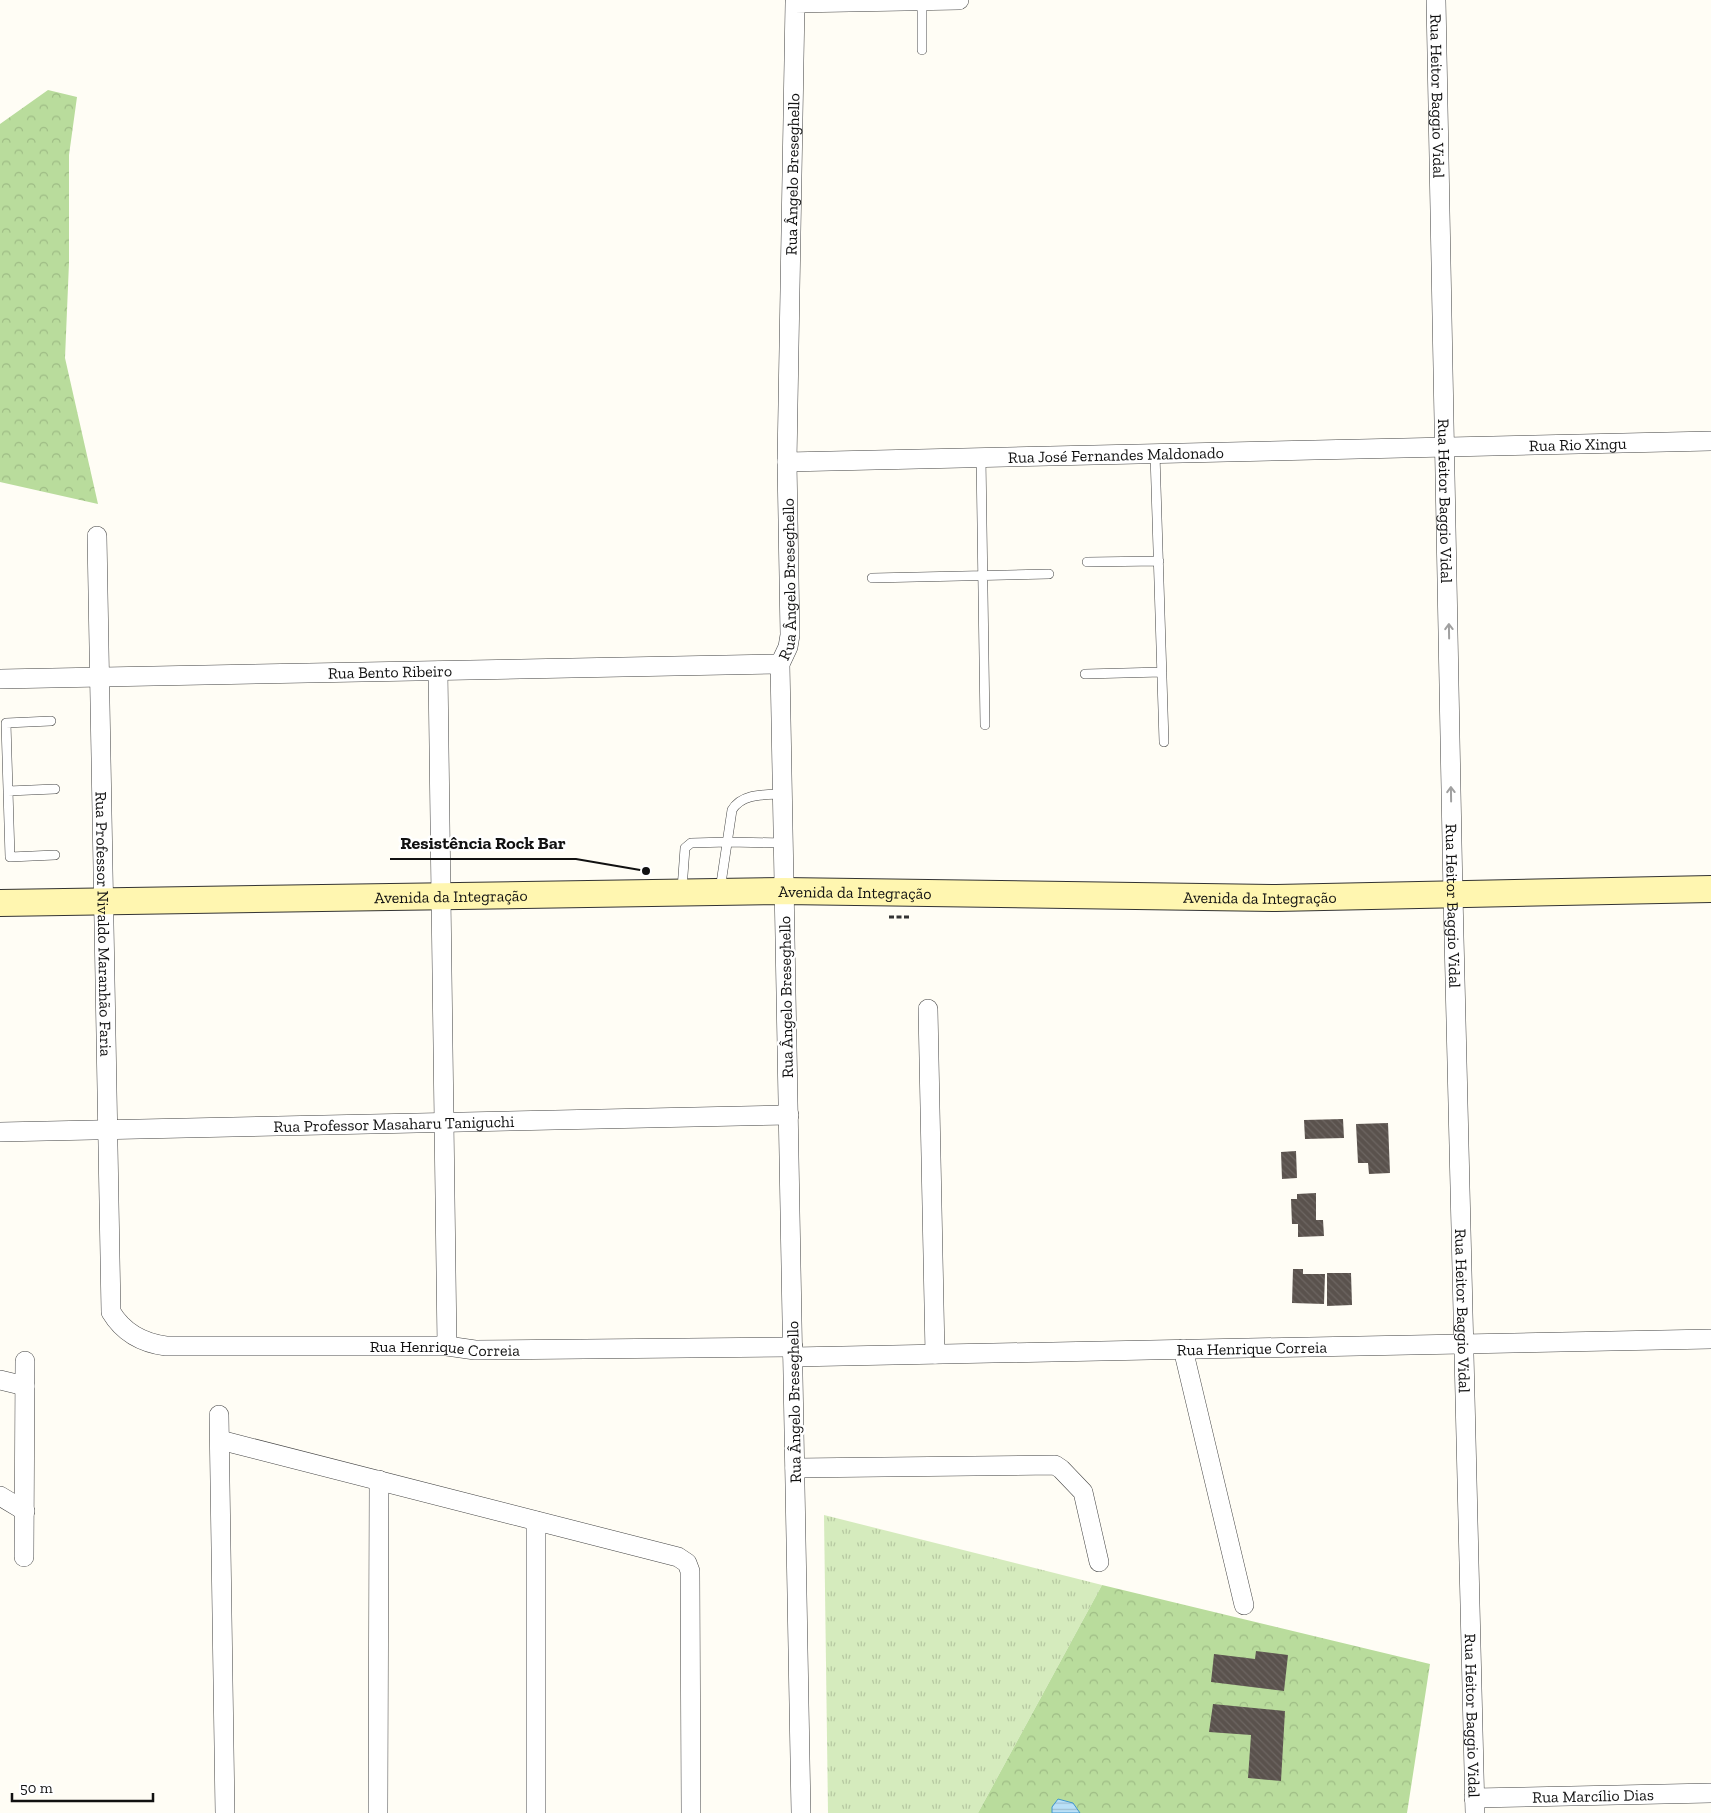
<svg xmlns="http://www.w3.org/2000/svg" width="1711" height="1813" font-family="'Zilla Slab',serif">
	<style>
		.grass { fill: url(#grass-tufts) }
		.forest { fill: url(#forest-crowns) }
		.water { fill: url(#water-rules); stroke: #3f96cf }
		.building { fill: url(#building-back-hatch) }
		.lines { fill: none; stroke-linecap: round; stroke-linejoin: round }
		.lane-casing { stroke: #444; stroke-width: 10 }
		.street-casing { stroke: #444; stroke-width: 20 }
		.secondary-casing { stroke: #333; stroke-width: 28 }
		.path { stroke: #333; stroke-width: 3; stroke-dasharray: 5 2.5; stroke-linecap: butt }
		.lane { stroke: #fff; stroke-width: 9 }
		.street { stroke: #fff; stroke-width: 19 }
		.secondary { stroke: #fff6b0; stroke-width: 26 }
		.oneway { stroke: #a0a0a0 }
		.labels { text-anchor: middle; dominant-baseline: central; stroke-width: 5; stroke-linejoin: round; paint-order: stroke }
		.street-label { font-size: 16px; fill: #111; stroke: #fff }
		.leader { fill: none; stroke: #111; stroke-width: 2 }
		.callout-dot { fill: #111; stroke: #fff; stroke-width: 2 }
		.callout-label { font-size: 18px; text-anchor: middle; font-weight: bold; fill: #111; stroke: #fff; stroke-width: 5; stroke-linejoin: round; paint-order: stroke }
	</style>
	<defs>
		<pattern id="grass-tufts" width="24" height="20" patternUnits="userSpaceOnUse" patternTransform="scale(1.25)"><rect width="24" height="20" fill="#d5ebbd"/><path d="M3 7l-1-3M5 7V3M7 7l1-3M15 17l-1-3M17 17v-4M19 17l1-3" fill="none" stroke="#b6c8a1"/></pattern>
		<pattern id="forest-crowns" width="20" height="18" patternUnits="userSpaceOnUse" patternTransform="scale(1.25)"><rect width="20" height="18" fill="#b9dc9c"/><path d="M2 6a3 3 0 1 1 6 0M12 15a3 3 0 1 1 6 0" fill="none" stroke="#9ebc85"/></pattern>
		<pattern id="water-rules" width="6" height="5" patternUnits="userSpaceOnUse" patternTransform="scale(1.25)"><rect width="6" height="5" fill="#b9e0f7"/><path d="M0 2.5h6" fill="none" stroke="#9ebfd3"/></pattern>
		<pattern id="building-back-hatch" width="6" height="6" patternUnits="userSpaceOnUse" patternTransform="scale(1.25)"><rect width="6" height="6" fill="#5a524d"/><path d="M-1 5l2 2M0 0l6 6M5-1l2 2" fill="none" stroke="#6d6662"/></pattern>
	</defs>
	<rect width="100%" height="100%" fill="#fffdf5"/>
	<path class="grass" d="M824,1515l278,70 -124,228h-150z"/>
	<path class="forest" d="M48,90l29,7 -8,58v108l-4,95 33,146 -98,-22v-358z
		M1102,1585l328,79 -23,149h-429z"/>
	<path class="water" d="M1058,1799l15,4 7,10h-28v-6z"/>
	<path class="building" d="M1343,1119l1,19 -39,1 -1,-19z
		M1388,1123l2,50 -21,1 -1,-11h-10l-2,-39z
		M1296,1151l1,27 -15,1 -1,-27z
		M1316,1193v27h7l1,16 -26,1v-13h-6l-1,-25h6v-5z
		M1293,1269h10v5h22l-1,30 -32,-1z
		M1327,1273h24l1,32 -25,1z
		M1256,1651l32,4 -4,36 -73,-9 3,-28 41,5z
		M1213,1704l72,7 -4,70 -33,-3 3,-43 -42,-3z"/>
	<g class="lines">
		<g class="lane-casing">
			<path id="lane" d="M922,1v49
				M1155,454l9,288
				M981,457l4,268
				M1087,562l72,-1
				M872,578l177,-4
				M1085,674l77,-2
				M51,721l-45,2 4,134 45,-2
				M8,791l47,-2
				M682,889l3,-41 6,-5 37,-1 56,1
				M720,890l12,-80c10,-17 32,-15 51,-16"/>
		</g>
		<g class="street-casing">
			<g id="street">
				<path id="s1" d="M1436,0l17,895 22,918"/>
				<path id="s2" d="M787,462l924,-21"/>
				<path id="s3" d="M97,536l14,776c12,20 32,31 55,34h281l28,4 318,-3"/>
				<path d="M438,671l9,675"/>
				<path id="s4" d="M0,679l780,-15"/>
				<path d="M928,1009l7,345"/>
				<path id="s5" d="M0,1132l789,-17"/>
				<path d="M1183,1349l61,256"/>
				<path id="s6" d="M793,1357l918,-18"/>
				<path d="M0,1380l25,6"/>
				<path d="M219,1415l6,398"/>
				<path d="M220,1440l458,117 9,6 3,8 1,242"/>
				<path d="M795,1468l260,-3 6,4 22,23 16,70"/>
				<path d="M0,1496l25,15"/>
				<path d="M24,1557l1,-196"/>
				<path id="s7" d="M1474,1798l237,-5"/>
				<path d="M378,1813l1,-333"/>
				<path d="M536,1813v-292"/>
				<path id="s8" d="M801,1813l-21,-1149 8,-17 2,-12 -3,-173 8,-459 164,-3"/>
			</g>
		</g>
		<g class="secondary-casing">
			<g id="secondary">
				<path id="s9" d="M0,903l784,-12 492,7 435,-9"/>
			</g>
		</g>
		<path class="path" d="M889,917h22"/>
		<use href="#lane" class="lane"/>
		<use href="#street" class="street"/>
		<use href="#secondary" class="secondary"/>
	</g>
	<defs><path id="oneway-shaft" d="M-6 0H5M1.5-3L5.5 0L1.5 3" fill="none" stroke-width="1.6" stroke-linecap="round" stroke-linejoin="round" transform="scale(1.25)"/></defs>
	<g class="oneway">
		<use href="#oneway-shaft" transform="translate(1449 631) rotate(-91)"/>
		<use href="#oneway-shaft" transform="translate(1451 794) rotate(-91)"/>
	</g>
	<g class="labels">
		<g class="street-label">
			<text stroke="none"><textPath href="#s1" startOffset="96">Rua Heitor Baggio Vidal</textPath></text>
			<text stroke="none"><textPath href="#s8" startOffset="1641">Rua Ângelo Breseghello</textPath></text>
			<text stroke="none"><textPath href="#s2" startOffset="791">Rua Rio Xingu</textPath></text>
			<text stroke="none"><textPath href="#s2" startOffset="329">Rua José Fernandes Maldonado</textPath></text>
			<text stroke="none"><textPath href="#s1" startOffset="501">Rua Heitor Baggio Vidal</textPath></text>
			<text stroke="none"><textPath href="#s8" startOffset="1236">Rua Ângelo Breseghello</textPath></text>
			<text stroke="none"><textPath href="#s4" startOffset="390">Rua Bento Ribeiro</textPath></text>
			<text stroke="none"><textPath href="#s9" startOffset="855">Avenida da Integração</textPath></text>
			<text stroke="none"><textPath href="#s9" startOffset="451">Avenida da Integração</textPath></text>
			<text stroke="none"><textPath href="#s9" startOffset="1260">Avenida da Integração</textPath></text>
			<text stroke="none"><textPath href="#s1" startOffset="906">Rua Heitor Baggio Vidal</textPath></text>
			<text stroke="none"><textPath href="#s3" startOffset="388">Rua Professor Nivaldo Maranhão Faria</textPath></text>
			<text transform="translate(786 997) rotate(-91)">Rua Ângelo Breseghello</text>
			<text stroke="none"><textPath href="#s5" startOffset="394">Rua Professor Masaharu Taniguchi</textPath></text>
			<text stroke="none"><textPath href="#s1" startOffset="1311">Rua Heitor Baggio Vidal</textPath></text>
			<text stroke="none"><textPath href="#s3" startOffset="1122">Rua Henrique Correia</textPath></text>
			<text stroke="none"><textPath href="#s6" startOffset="459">Rua Henrique Correia</textPath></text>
			<text transform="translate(794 1402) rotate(-91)">Rua Ângelo Breseghello</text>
			<text stroke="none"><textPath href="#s1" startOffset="1716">Rua Heitor Baggio Vidal</textPath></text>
			<text stroke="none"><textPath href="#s7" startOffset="119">Rua Marcílio Dias</textPath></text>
		</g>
	</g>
	<path class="leader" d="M646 871L576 859H390"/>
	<circle class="callout-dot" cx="646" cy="871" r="5"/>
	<g class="callout-label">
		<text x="483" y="849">Resistência Rock Bar</text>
	</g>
	<path d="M12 1793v8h141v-8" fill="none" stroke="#111111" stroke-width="2.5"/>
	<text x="20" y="1793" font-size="15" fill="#111111" stroke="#ffffff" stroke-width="4" paint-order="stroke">50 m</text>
</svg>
